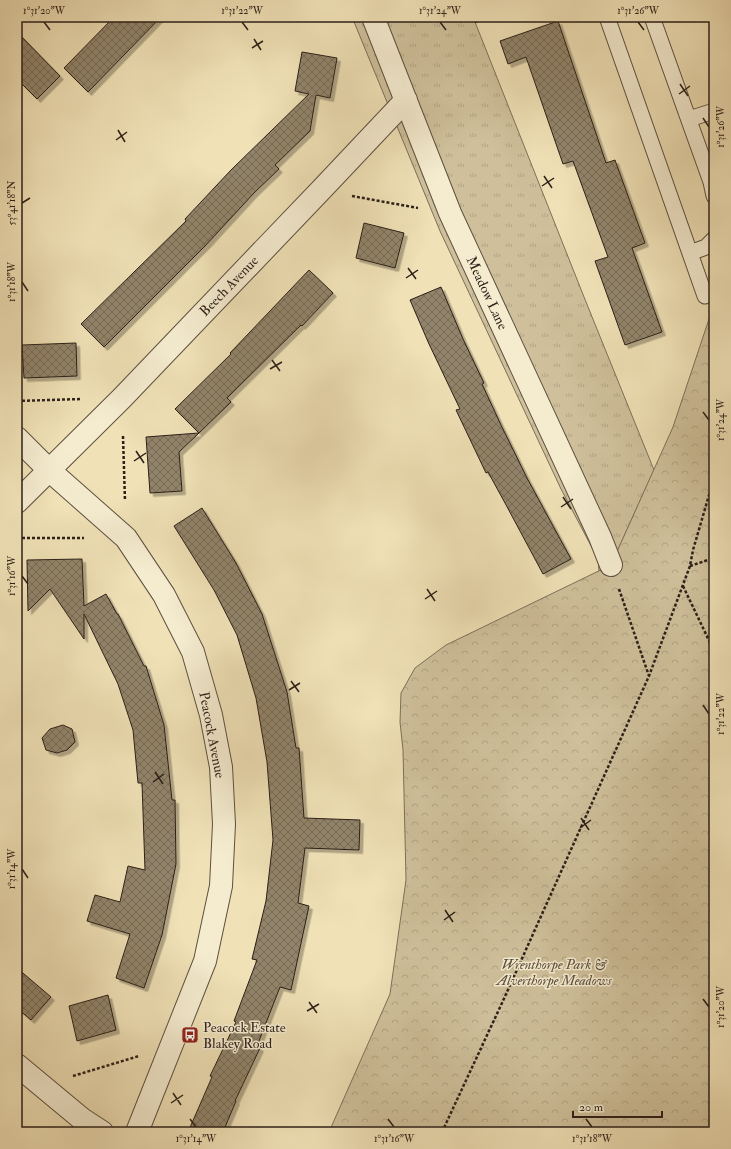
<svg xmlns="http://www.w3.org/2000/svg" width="731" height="1149" font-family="'IM FELL Double Pica',serif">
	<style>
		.grass { fill: url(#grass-tufts); stroke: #7d705a }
		.forest { fill: url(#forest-crowns); stroke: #7d705a }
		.building { fill: url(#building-cross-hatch); stroke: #2b1f18; filter: url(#shadow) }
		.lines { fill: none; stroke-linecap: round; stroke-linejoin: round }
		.lane-casing { stroke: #5c5040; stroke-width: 17 }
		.street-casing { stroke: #5c5040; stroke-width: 24 }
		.path { stroke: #2b1f18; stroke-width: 2.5; stroke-dasharray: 3 2; stroke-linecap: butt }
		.lane { stroke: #f5ecd0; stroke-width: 15 }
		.street { stroke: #f5ecd0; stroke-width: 22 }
		.ticks { fill: none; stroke: #2b1f18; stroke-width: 1.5 }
		.labels { text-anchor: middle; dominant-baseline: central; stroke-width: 3; stroke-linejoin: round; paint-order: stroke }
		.street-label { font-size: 14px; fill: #2b1f18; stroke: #f5ecd0 }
		.park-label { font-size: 14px; font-style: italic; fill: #5c4f3f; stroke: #f5ecd0 }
		.poi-label { font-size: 14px; fill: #2b1f18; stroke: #f5ecd0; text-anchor: start }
		.neatline { fill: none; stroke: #2b1f18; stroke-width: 1.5 }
		.ticks-label { font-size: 10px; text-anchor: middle; fill: #2b1f18 }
	</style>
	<defs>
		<pattern id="grass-tufts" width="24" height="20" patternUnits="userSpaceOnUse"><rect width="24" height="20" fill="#cfc09b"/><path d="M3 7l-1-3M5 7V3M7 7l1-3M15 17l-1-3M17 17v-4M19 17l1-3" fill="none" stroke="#b2a585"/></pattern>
		<pattern id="forest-crowns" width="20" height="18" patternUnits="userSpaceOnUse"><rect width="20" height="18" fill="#cfc09b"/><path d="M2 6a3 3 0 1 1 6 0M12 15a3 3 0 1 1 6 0" fill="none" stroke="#b2a585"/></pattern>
		<pattern id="building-cross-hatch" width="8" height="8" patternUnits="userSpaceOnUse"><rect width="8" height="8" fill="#91846a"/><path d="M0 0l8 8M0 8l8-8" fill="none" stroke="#776b56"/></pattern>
		<filter id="shadow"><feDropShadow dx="3.5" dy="3.5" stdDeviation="0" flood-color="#0004"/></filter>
	</defs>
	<rect width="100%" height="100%" fill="#f0e1b6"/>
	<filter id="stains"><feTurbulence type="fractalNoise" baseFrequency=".005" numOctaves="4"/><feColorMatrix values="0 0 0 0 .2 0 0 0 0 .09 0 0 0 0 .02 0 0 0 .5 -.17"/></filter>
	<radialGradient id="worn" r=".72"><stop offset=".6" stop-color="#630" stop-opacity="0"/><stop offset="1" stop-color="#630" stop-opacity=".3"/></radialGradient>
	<path class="grass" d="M352,17h121l111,280 70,173 -43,95 -12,6 -1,-12 -37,-70 -121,-258z"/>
	<path class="forest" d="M714,304v828h-385l61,-138 16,-114 -3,-130 -3,-28 1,-29 14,-25 31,-23 165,-80 62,-138z"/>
	<path class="building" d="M114,17h47l-73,75 -24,-24z
		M558,21l48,142 9,-3 30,83 -13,5 30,84 -37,13 -30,-84 13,-4 -35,-96 -10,3 -37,-107 -18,7 -8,-23z
		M17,32l43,44 -23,23 -20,-20z
		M302,52l35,6 -7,40 -14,-3 -6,36 -35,34 4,4 -25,24 -48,52 -102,102 -23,-23 105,-103 -1,-2 46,-49 78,-76 -14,-3z
		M364,223l40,10 -9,35 -39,-10z
		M309,270l24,23 -31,33 -1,-1 -74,73 4,4 -32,31 -24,-24 56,-55 -1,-1z
		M441,287l22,52 21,44 -2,1 19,41 26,53 44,81 -28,15 -38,-71 -17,-31 -2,1 -30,-63 4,-1 -31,-65 -19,-44z
		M76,343l1,33 -53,2 -2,-33z
		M199,433l-20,19 3,39 -32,2 -4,-56z
		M202,508l34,55 26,51 25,78 9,56h3l5,70 56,2 -1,30 -54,-2 -7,55 11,3 -18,84 -11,-3 -23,59 3,2 -25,53h1l-13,31h-35l24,-55 -2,-1 26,-54 -2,-1 23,-61 -5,-1 14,-58 7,-61 -6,-78 -11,-64 -19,-63 -23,-45 -40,-64z
		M82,559l2,47 22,-12 11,20h1l26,52h2l18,59 8,75h3l1,64 -14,71 -18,53 -28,-10 14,-44 -43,-13 8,-26 25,7 8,-36 17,4 -3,-87h-4l-5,-53 -15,-46 -34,-70v25l-34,-50 -22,22 -1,-51z
		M63,725l9,4 3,13 -8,8 -10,3 -11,-3 -4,-12 8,-9z
		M17,968l34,29 -20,23 -14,-12z
		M108,995l8,35 -39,11 -8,-35z"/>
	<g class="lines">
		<g class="lane-casing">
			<path id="lane" d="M607,17l98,279
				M652,17l59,165 3,14
				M689,119l25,-8
				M690,253l16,-6 8,-8"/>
		</g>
		<g class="street-casing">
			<path id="street" d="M373,17l77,196 150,324 11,28
				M17,438l32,32 77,68 38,57 29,57 18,63 10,52 3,57 -3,62 -16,75 -68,171
				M17,502l105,-104 199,-208 85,-90
				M17,1065l65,54 20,13"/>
		</g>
		<path class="path" d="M475,22l14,-5
			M352,196l66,12
			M17,401l64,-2
			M123,436l2,65
			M17,538h67
			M690,566l24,-8
			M683,586l31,65
			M619,589l30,87
			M73,1076l66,-20
			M442,1132l60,-129 147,-327 41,-110 3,-16 21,-72"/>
		<use href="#lane" class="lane"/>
		<use href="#street" class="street"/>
	</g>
	<path class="ticks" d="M44,22l6,8M242,22l6,8M440,22l6,8M638,22l6,8M254,39l7,11M252,48l11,-7M680,84l8,12M679,94l11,-8M703,118l6,9M118,130l7,12M116,140l11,-8M544,176l8,12M542,186l12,-8M22,203l8,-5M408,268l8,11M406,278l12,-8M22,282l6,9M272,360l8,11M270,369l12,-7M703,412l6,8M136,451l8,12M134,461l12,-8M563,497l8,12M561,507l12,-8M22,576l6,8M427,589l8,12M425,599l12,-8M291,681l8,11M289,690l11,-7M703,705l6,9M155,772l8,12M153,782l11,-8M581,818l8,12M580,828l11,-8M22,869l6,9M445,910l8,12M444,920l11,-8M703,999l6,8M309,1002l8,11M307,1011l12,-7M173,1093l8,12M171,1103l12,-8M190,1119l6,8M388,1119l6,8M586,1119l6,8"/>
	<defs>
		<g id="bus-square" transform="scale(0.9)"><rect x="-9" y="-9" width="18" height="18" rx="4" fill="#8f2418" stroke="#f5ecd0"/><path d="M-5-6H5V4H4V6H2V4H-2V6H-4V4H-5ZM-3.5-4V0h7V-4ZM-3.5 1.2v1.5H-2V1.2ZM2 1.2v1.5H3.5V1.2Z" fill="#fff"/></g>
	</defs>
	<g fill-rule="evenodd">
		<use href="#bus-square" x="190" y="1035"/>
	</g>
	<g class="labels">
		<g class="street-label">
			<text transform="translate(229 286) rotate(-46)">Beech Avenue</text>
			<text transform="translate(487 293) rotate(65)">Meadow Lane</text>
			<text transform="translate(212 735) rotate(79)">Peacock Avenue</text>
		</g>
		<g class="park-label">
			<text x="554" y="964">Wrenthorpe Park &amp;<tspan x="554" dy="16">Alverthorpe Meadows</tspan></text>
		</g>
		<g class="poi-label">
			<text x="203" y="1027">Peacock Estate<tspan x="203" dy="16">Blakey Road</tspan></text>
		</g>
	</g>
	<rect width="731" height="1149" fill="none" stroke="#f0e1b6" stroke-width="44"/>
	<path d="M573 1111v6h89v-6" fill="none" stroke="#2b1f18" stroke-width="2"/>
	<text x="579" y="1111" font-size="12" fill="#2b1f18" stroke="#f5ecd0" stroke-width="3" paint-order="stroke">20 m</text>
	<rect x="22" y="22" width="687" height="1105" class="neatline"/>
	<g class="ticks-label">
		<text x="44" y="14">1°31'20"W</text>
		<text x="242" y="14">1°31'22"W</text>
		<text x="440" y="14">1°31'24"W</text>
		<text x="638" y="14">1°31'26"W</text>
		<text transform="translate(720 127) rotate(-90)" y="4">1°31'26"W</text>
		<text transform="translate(11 203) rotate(-90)" y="4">53°41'18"N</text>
		<text transform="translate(11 282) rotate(-90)" y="4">1°31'18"W</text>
		<text transform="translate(720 420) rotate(-90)" y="4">1°31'24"W</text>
		<text transform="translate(11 576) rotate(-90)" y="4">1°31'16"W</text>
		<text transform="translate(720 714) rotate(-90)" y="4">1°31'22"W</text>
		<text transform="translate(11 869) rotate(-90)" y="4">1°31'14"W</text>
		<text transform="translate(720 1007) rotate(-90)" y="4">1°31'20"W</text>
		<text x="196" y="1142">1°31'14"W</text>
		<text x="394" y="1142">1°31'16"W</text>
		<text x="592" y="1142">1°31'18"W</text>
	</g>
	<rect width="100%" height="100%" filter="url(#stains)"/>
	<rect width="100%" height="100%" fill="url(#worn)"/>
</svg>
